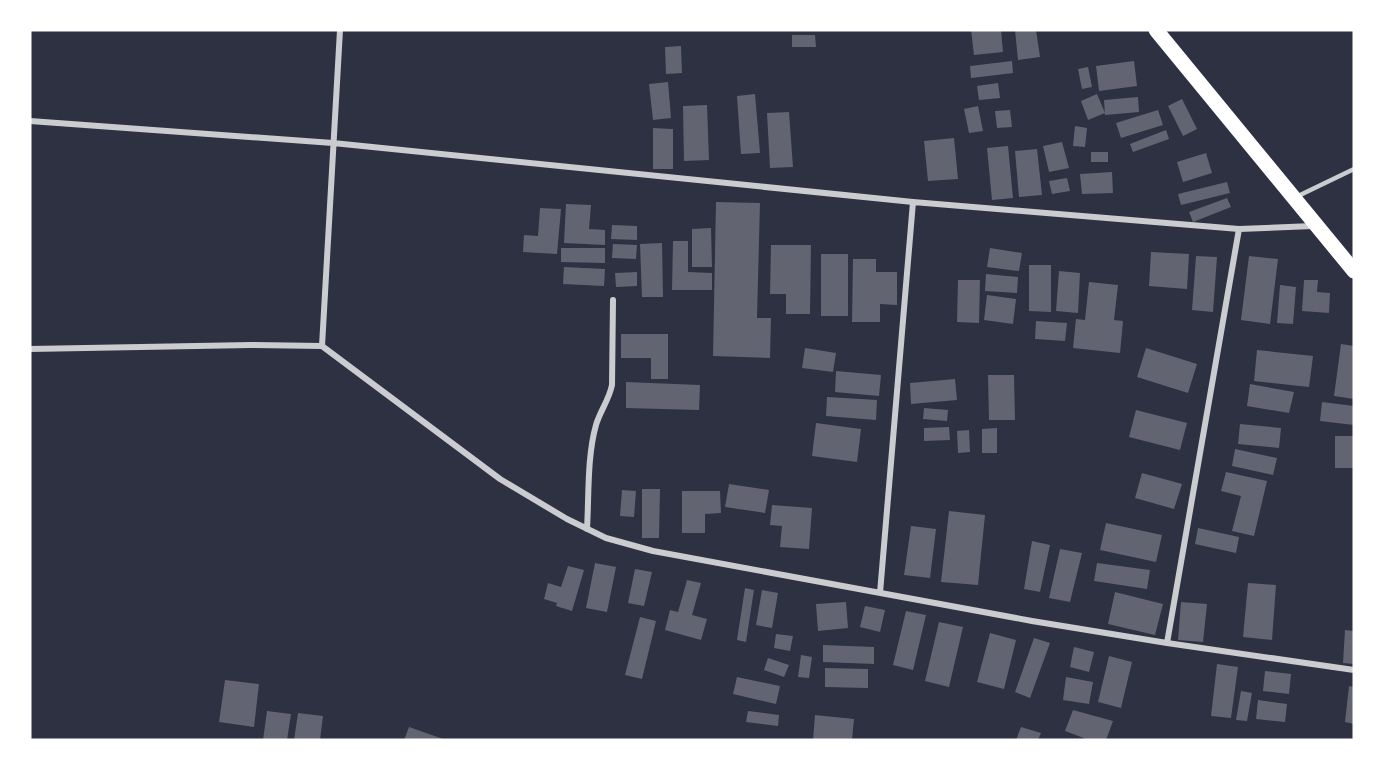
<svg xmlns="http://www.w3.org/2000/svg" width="1384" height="770" font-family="'Sofia Sans Condensed',sans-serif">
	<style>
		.building { fill: #626471 }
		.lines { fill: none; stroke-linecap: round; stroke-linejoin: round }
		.service { stroke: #caccd0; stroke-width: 4.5 }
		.minor { stroke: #caccd0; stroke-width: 6 }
		.trunk { stroke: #fff; stroke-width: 15 }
	</style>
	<rect width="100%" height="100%" fill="#2d3142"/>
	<path class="building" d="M971,30h30l2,22 -29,3z
		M1015,30h21l4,27 -22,3z
		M792,35h23l1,12h-24z
		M681,46l1,27 -16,1 -1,-27z
		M1012,61l1,12 -42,5 -1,-12z
		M1134,61l3,25 -38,5 -3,-25z
		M1088,67l4,20 -10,2 -4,-20z
		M668,82l3,36 -18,2 -4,-36z
		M998,83l2,15 -21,2 -2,-14z
		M755,94l5,59 -19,1 -4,-58z
		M1097,94l8,19 -17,7 -7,-19z
		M1138,97l1,15 -34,3 -1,-15z
		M1182,99l15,30 -14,7 -15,-30z
		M707,105l2,55 -25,1 -1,-55z
		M978,106l5,25 -14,2 -5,-24z
		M1010,110l2,17 -15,1 -2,-17z
		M1158,110l5,15 -42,13 -5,-15z
		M789,112l4,55 -23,1 -3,-55z
		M1075,126l12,2 -2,19 -12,-1z
		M653,128l20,1v40h-20z
		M1166,130l3,9 -36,13 -3,-8z
		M954,138l4,41 -30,2 -4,-40z
		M1062,142l7,26 -20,4 -6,-26z
		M1008,146l5,52 -21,2 -5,-52z
		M1037,149l5,46 -23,2 -4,-46z
		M1091,152h17v10h-17z
		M1206,153l6,20 -29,9 -6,-20z
		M1112,172l1,21 -31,1 -2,-20z
		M1067,178l3,13 -18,3 -3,-13z
		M1227,182l3,11 -49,12 -3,-11z
		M1227,198l4,9 -38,15 -4,-10z
		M716,202l44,1 -3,115h14l-1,40 -57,-2z
		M566,204l25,1 -2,24 16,1v15l-41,-2z
		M540,208l21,1 -4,45 -34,-2 1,-17 14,1z
		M612,225l25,1v14l-26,-1z
		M711,228l1,39h-20v-38z
		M673,241h15v31l24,1v17h-40z
		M662,243l1,54h-21l-2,-53z
		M613,244l24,1 -1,14 -24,-1z
		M771,245h40l-1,69h-24v-20h-16z
		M561,248h44v15l-44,-1z
		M990,248l32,5 -3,18 -32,-4z
		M1151,252l38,2 -2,35 -38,-3z
		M821,254h27v62h-27z
		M1196,256l21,1 -4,55 -21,-2z
		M1249,256l29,3 -8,65 -29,-4z
		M853,259h23v13h21v33l-17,-1v18h-28z
		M1029,265h22v47l-22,-1z
		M564,267l41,2 -1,17 -41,-2z
		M1059,271l21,2 -2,40 -22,-2z
		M637,272v14l-21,1 -1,-14z
		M986,274l32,3 -1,16 -32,-2z
		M958,280h22l-1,43 -22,-1z
		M1304,280h14l-1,12 13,1 -1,20 -27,-2z
		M1089,282l29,3 -4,35 9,1 -3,32 -47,-5 3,-29 9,1z
		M1280,285l16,2 -3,37 -16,-1z
		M987,295l29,4 -3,25 -29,-4z
		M1036,321l31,2 -2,18 -30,-2z
		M621,334h47v45h-17v-21h-30z
		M1341,344l13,2v53l-20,-3z
		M805,348l31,5 -3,19 -31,-4z
		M1146,348l51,16 -9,29 -51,-16z
		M1257,350l56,6 -4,31 -55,-6z
		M836,371l45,4 -2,21 -44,-4z
		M988,375h26l1,45h-26z
		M955,379l2,21 -46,4 -1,-21z
		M626,382l74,3 -1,25 -73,-2z
		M1250,384l44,8 -5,21 -42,-7z
		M827,397l50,3 -1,20 -50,-4z
		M1322,402l32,4v19l-34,-4z
		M924,408l24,2 -1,11 -24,-2z
		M1136,410l51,13 -7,27 -51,-13z
		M816,423l45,6 -4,33 -45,-6z
		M1240,424l41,4 -2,20 -41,-4z
		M949,427l1,13 -26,1v-13z
		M997,428v25h-15v-24z
		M969,430l1,22 -12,1 -1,-22z
		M1335,436h19v32h-19z
		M1235,449l42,9 -4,17 -41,-9z
		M1226,472l41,9 -13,55 -22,-5 9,-35 -20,-5z
		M1142,473l40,11 -8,25 -39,-11z
		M729,484l40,6 -4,23 -40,-6z
		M642,489h18l-1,49h-17z
		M622,490l14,1 -2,26 -14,-1z
		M682,491h38l1,22 -16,1v19h-23z
		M772,505l40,3 -3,41 -29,-2 2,-21 -12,-1z
		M949,511l36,4 -7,70 -37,-3z
		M1106,523l56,12 -6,27 -56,-12z
		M911,526l25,3 -6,49 -26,-3z
		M1198,528l41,9 -3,16 -41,-9z
		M1032,541l18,4 -10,47 -16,-3z
		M1060,549l22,4 -12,49 -21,-4z
		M595,563l21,4 -9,45 -21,-4z
		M1097,563l53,7 -3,19 -53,-8z
		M568,566l16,4 -12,41 -16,-5 1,-3 -13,-4 4,-16 13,4z
		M635,569l17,3 -8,34 -16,-3z
		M687,580l14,3 -9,32 15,4 -6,21 -36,-10 5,-20 8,2z
		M1248,583l28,2 -4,55 -29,-3z
		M745,588l9,2 -8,52 -9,-2z
		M762,590l16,3 -6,35 -16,-3z
		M1115,592l48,12 -8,31 -47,-11z
		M846,602l2,26 -30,3 -2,-27z
		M1181,602l26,2 -4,38 -25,-2z
		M865,606l20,4 -5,22 -20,-5z
		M906,611l20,4 -13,55 -20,-5z
		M640,617l16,4 -14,58 -17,-4z
		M939,622l24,5 -14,60 -24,-6z
		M1345,630l9,1v33l-11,-1z
		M990,633l26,7 -12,49 -27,-7z
		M776,634l17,2 -3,15 -16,-3z
		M1034,638l16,5 -20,55 -15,-6z
		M823,645l51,2v17l-51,-2z
		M1074,647l20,5 -5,20 -19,-5z
		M801,655l11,2 -3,21 -11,-1z
		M1109,656l23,6 -11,46 -23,-6z
		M768,658l21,7 -5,12 -20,-7z
		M1217,664l21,3 -7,51 -20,-2z
		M825,668l43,1v19l-43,-1z
		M1265,671l26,3 -2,20 -26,-3z
		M737,677l43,9 -4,18 -43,-10z
		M1066,677l27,5 -4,22 -26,-4z
		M225,680l34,4 -5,43 -35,-5z
		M1349,686l5,1v37l-9,-2z
		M1241,691l11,2 -5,28 -11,-1z
		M1258,700l29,4 -2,18 -29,-3z
		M1073,710l40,11 -7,19h-17l-24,-9z
		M267,711l24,3 -4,26h-24z
		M748,711l31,4 -1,11 -32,-4z
		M298,713l25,3 -3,24h-26z
		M815,715l39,4 -2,21h-39z
		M409,727l37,13h-42z
		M1021,727l20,6 -3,7h-22z"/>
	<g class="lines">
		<path class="service" d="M1296,197l58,-28"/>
		<path class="minor" d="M30,121l303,22 580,59 326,27 74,-3
			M322,346l18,-316
			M30,349l221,-4 71,1 178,133 67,40 39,19 47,13 379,70 135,22 187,27
			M587,529c2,-34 0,-72 9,-104 4,-14 13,-25 16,-40l1,-85
			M880,593l33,-391
			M1167,643l72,-414"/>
		<path class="trunk" d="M1156,30l198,241"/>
	</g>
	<rect width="1384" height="770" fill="none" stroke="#ffffff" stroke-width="63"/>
</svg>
